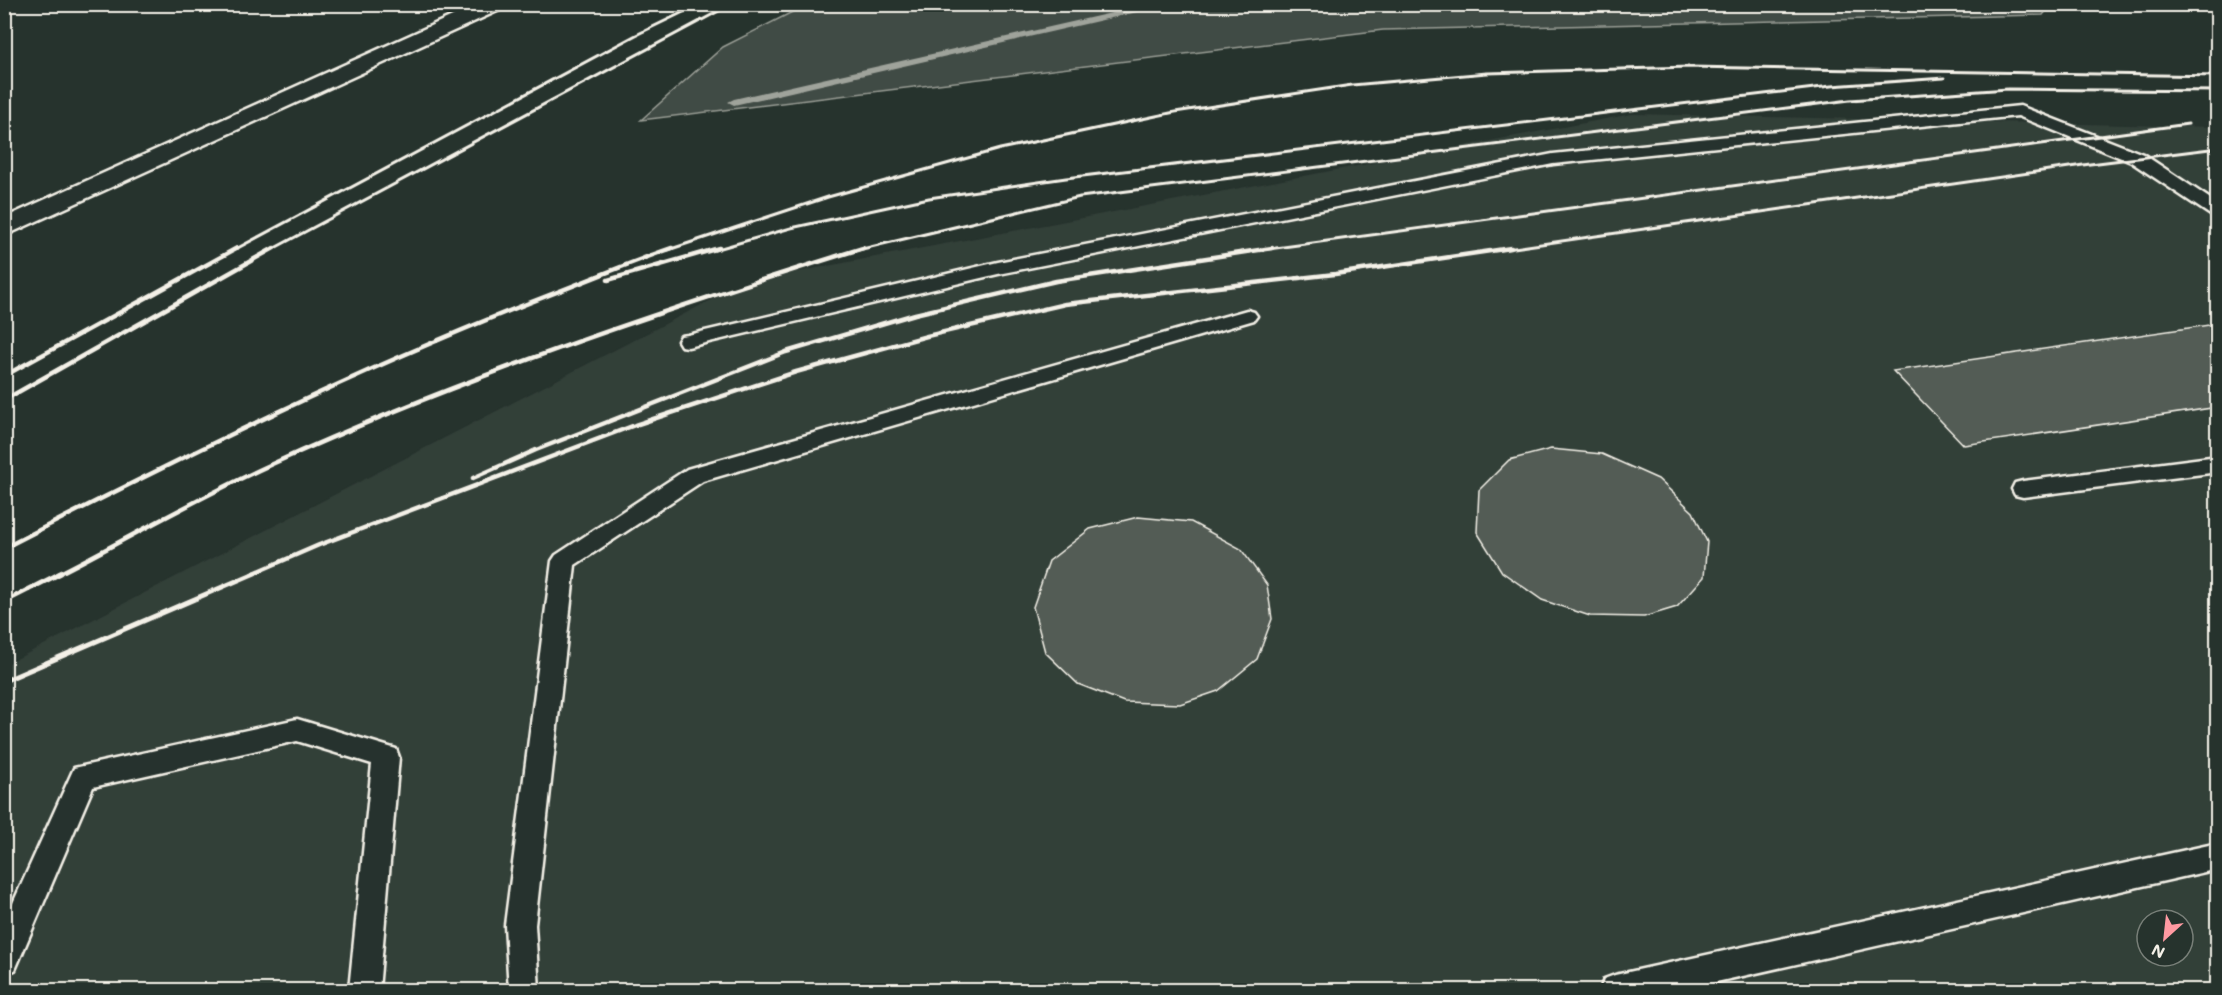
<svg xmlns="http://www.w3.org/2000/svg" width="2222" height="995" font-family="Mali,sans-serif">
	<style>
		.built { fill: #333f39; fill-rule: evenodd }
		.green { fill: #414b45; stroke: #9a9e96; stroke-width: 1.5 }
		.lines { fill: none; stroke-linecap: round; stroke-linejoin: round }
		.stream { fill: #9fa39b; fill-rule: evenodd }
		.building { fill: #525c55; stroke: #f4f1e8; stroke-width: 1.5 }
		.lane-casing { stroke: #f4f1e8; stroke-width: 5 }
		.street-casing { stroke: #f4f1e8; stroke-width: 5 }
		.lane { fill: #26332d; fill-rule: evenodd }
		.street { fill: #26332d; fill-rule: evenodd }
		.rail-far2 { stroke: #f4f1e8; stroke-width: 3 }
		.rail-far1 { stroke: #f4f1e8; stroke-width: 4.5 }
		.rail { stroke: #f4f1e8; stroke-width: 5 }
	</style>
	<rect width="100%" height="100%" fill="#26332d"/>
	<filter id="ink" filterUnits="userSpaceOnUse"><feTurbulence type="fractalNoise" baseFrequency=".0167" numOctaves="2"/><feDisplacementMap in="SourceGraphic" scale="12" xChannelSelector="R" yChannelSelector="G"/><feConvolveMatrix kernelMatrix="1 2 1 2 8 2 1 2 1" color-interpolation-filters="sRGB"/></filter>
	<g filter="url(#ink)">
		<path class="built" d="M1632,114l585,13v863h-2212v-325l743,-384zM2147,920h36v36h-36z"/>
		<path class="green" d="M808,4h1243v1l-8,10 -660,15 -742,90 82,-73z"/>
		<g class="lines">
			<path class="stream" d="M1151,4h21l-438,101 -6,-3 6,-3z"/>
		</g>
		<path class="building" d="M2209,325l9,7v75l-254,38 -71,-74z
			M1551,449l51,5 56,25 35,33 14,30 -3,35 -27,30 -33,10 -54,-1 -48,-16 -40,-28 -25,-40 2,-42 30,-30z
			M1138,517l53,5 50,27 26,36 5,34 -15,40 -39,32 -38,13 -56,-2 -46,-18 -33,-32 -12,-45 16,-46 41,-32z"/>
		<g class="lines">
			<g class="lane-casing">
				<path id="lane" d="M2020,106l123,48 75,50v13l-6,-1 -81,-54 -113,-46 -465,48 -555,110 -310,73 -7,-1 -3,-5 3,-5 7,-1 310,-73 555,-108z
					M1247,310l7,2 3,4 -3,4 -551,161 -128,84 -40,360 4,65h-30l-4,-65 47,-364 4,-6 131,-86z
					M2218,456v16l-195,25 -8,-2 -3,-6 3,-6 8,-2z
					M297,719l99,30 3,8 -20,233h-30l23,-226 -75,-23 -204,46 -78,183 -11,4v-51l70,-155z
					M2218,843v26l-537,121h-81l4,-11 11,-4z"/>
			</g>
			<g class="street-casing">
				<path id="street" d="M479,4h28l-3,4 -500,228v-18z"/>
			</g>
			<use href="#lane" class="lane"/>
			<use href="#street" class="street"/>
			<path class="rail-far2" d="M234,250l402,-215 64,-31
				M271,250l461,-246
				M668,250l160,-53 172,-48 175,-37 177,-27 135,-12 203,-6 528,9
				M714,250l77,-22 138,-30 137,-20 765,-92 113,-8
				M858,250l222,-53 770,-97 158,-11 210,2
				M1261,250l927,-126
				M1500,250l590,-86 128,-16"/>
			<path class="rail-far1" d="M608,280l111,-32
				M4,376l233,-128
				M4,400l270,-152
				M473,478l63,-28 250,-98 129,-38 141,-33 216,-33
				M4,548c181,-93 363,-183 553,-256 39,-15 77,-31 115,-44
				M58,574c71,-36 141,-77 214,-110 191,-87 391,-154 591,-216
				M252,574l67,-29 316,-120 161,-53 131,-36 138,-32 270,-30 176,-26"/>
			<path class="rail" d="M4,602l57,-29
				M4,681l251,-108"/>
		</g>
	</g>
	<rect width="2222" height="995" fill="none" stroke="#26332d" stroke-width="24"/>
	<rect x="12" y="12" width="2198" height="971" fill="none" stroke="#f4f1e8" stroke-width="2" filter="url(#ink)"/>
	<g transform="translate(2165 938) rotate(207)"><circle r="28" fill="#26332d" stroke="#787f78" stroke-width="1.5"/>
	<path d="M0-4.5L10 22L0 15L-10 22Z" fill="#ff9aa2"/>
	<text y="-9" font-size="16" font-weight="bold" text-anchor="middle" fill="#f4f1e8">N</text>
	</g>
</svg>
